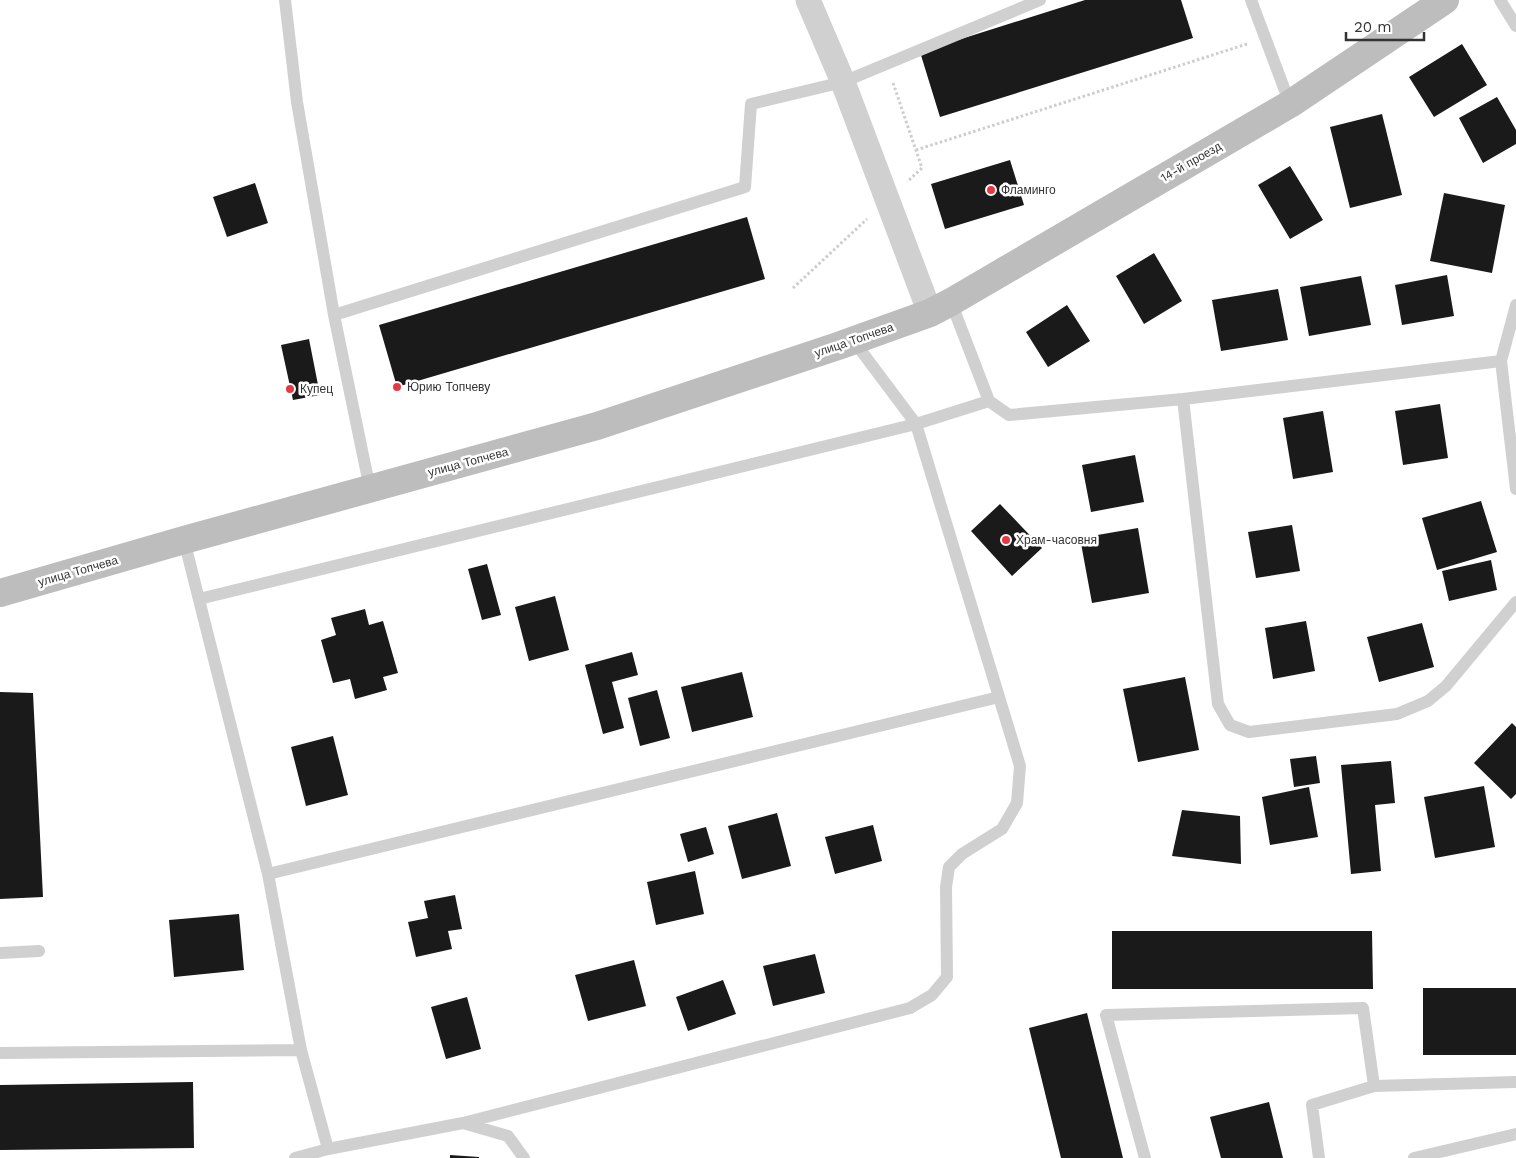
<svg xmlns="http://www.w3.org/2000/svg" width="1516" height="1158" font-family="'Work Sans',sans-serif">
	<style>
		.building { fill: #1a1a1a }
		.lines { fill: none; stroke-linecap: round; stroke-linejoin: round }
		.path { stroke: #cdcdcd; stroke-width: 3; stroke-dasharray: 2.5 2.5; stroke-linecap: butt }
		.lane { stroke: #d0d0d0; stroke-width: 12 }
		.street { stroke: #d0d0d0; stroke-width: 25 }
		.secondary { stroke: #bdbdbd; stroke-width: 28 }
		.poi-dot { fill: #e63946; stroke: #fff; stroke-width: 2 }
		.labels { text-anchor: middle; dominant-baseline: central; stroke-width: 5; stroke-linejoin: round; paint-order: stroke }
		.street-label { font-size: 12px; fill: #333; stroke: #fff }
		.poi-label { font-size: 12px; fill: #333; stroke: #fff; text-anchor: start }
	</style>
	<rect width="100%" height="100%" fill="#fff"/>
	<path class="building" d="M1085,0h96l12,38 -253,79 -20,-65z
		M1462,44l25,41 -53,32 -25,-40z
		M1497,97l19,33v14l-33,19 -24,-45z
		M1382,114l20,81 -52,13 -20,-81z
		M1010,160l14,45 -79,24 -14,-45z
		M1290,166l33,54 -33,19 -32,-54z
		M255,183l13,40 -41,14 -14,-40z
		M1444,193l61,12 -13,68 -62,-12z
		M747,217l18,62 -368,108 -18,-62z
		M1154,253l28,48 -38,23 -28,-48z
		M1447,275l7,41 -52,9 -7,-40z
		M1361,276l10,49 -62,11 -9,-49z
		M1278,289l10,51 -67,11 -9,-51z
		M1067,305l23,36 -42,26 -22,-35z
		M309,339l11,56 -27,5 -12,-55z
		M1440,404l8,54 -45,7 -8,-54z
		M1323,411l10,61 -40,7 -10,-61z
		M1135,455l9,47 -53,10 -9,-47z
		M1481,501l16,51 -60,18 -15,-52z
		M1000,504l42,44 -30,28 -41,-45z
		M1292,525l8,46 -44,7 -8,-46z
		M1138,528l11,65 -57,10 -12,-65z
		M1491,560l6,30 -48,11 -7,-30z
		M487,564l14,51 -19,5 -14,-51z
		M555,596l14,54 -40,11 -14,-54z
		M365,609l4,16 14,-4 15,52 -15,4 4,13 -32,9 -5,-20 -17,4 -12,-43 15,-5 -5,-17z
		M1306,621l9,50 -42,8 -8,-51z
		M1422,623l12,44 -55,15 -12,-45z
		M632,652l6,23 -26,7 12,46 -21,6 -18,-69z
		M742,672l11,45 -61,15 -11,-45z
		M1185,677l14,73 -61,12 -15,-73z
		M657,690l13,48 -30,8 -12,-48z
		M0,692l33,1 10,204 -43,2z
		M1512,723l4,4v67l-5,5 -37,-36z
		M333,736l15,59 -42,11 -15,-59z
		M1316,756l4,27 -26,4 -4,-28z
		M1391,761l4,42 -20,2 6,66 -30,3 -10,-109z
		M1484,786l11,61 -60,11 -11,-61z
		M1309,787l9,50 -48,8 -8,-48z
		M1182,810l58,6 1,48 -69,-8z
		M777,813l14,53 -49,13 -14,-53z
		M873,825l9,36 -47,13 -10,-37z
		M706,827l8,27 -26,8 -8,-28z
		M695,871l9,43 -48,11 -9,-43z
		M455,895l7,34 -14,2 4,18 -36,8 -8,-35 20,-4 -4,-17z
		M239,914l5,56 -70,7 -5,-57z
		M1112,931h260l1,58h-261z
		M815,954l10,39 -52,13 -10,-40z
		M634,960l12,46 -58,15 -13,-46z
		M723,980l13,34 -48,17 -12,-34z
		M1423,988h93v67h-93z
		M467,997l14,52 -35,10 -15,-52z
		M1087,1013l36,145h-62l-32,-130z
		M193,1082l1,66 -194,2v-65z
		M1269,1102l14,56h-62l-11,-41z
		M450,1155l29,2v1h-29z"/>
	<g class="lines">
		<path class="path" d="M893,83l29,85 -15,14
			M916,150l331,-106
			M793,288l74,-69"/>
		<path class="lane" d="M285,0l12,102 37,213
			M1251,0l39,104
			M1500,0l16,26
			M951,302l38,99 20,14 174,-16 318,-38 15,128
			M853,340l63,84 73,-23
			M1501,361l15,-56
			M1183,399l35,305 12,21 19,7 148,-18 31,-13 18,-15 70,-84
			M370,489l-36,-174 411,-128 6,-83 92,-22 197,-82
			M184,540l84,334 33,176 27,99
			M199,599l717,-175 104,342 -3,37 -15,26 -40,25 -13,13 -3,20 1,90 -15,18 -22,13 -447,115
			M268,874l731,-177
			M0,953l39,-2
			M0,1053l301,-3
			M295,1158l33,-9 135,-26 45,13 16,22
			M1145,1158l-39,-143 257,-7 11,78
			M1319,1158l-7,-53 62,-19 142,-4
			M1414,1158l102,-24"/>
		<path class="street" d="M808,0l35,82 87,231"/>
		<path class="secondary" d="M0,593l184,-53 413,-114 241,-80 92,-33 21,-11 339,-198 155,-104"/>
	</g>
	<g class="poi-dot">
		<circle cx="991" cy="190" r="5"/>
		<circle cx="397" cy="387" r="5"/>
		<circle cx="290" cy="389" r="5"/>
		<circle cx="1006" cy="540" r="5"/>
	</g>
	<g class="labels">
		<g class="street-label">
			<text transform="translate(1191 162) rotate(-30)">14-й проезд</text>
			<text transform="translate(854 340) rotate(-19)">улица Топчева</text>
			<text transform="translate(468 462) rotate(-15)">улица Топчева</text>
			<text transform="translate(78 571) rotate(-16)">улица Топчева</text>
		</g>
		<g class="poi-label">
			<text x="1001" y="190">Фламинго</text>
			<text x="407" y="387">Юрию Топчеву</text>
			<text x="300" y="389">Купец</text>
			<text x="1016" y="540">Храм-часовня</text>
		</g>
	</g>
	<path d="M1346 32v8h78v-8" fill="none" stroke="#333333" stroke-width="2.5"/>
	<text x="1354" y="32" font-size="15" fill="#333333" stroke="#ffffff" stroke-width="4" paint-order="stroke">20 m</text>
</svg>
